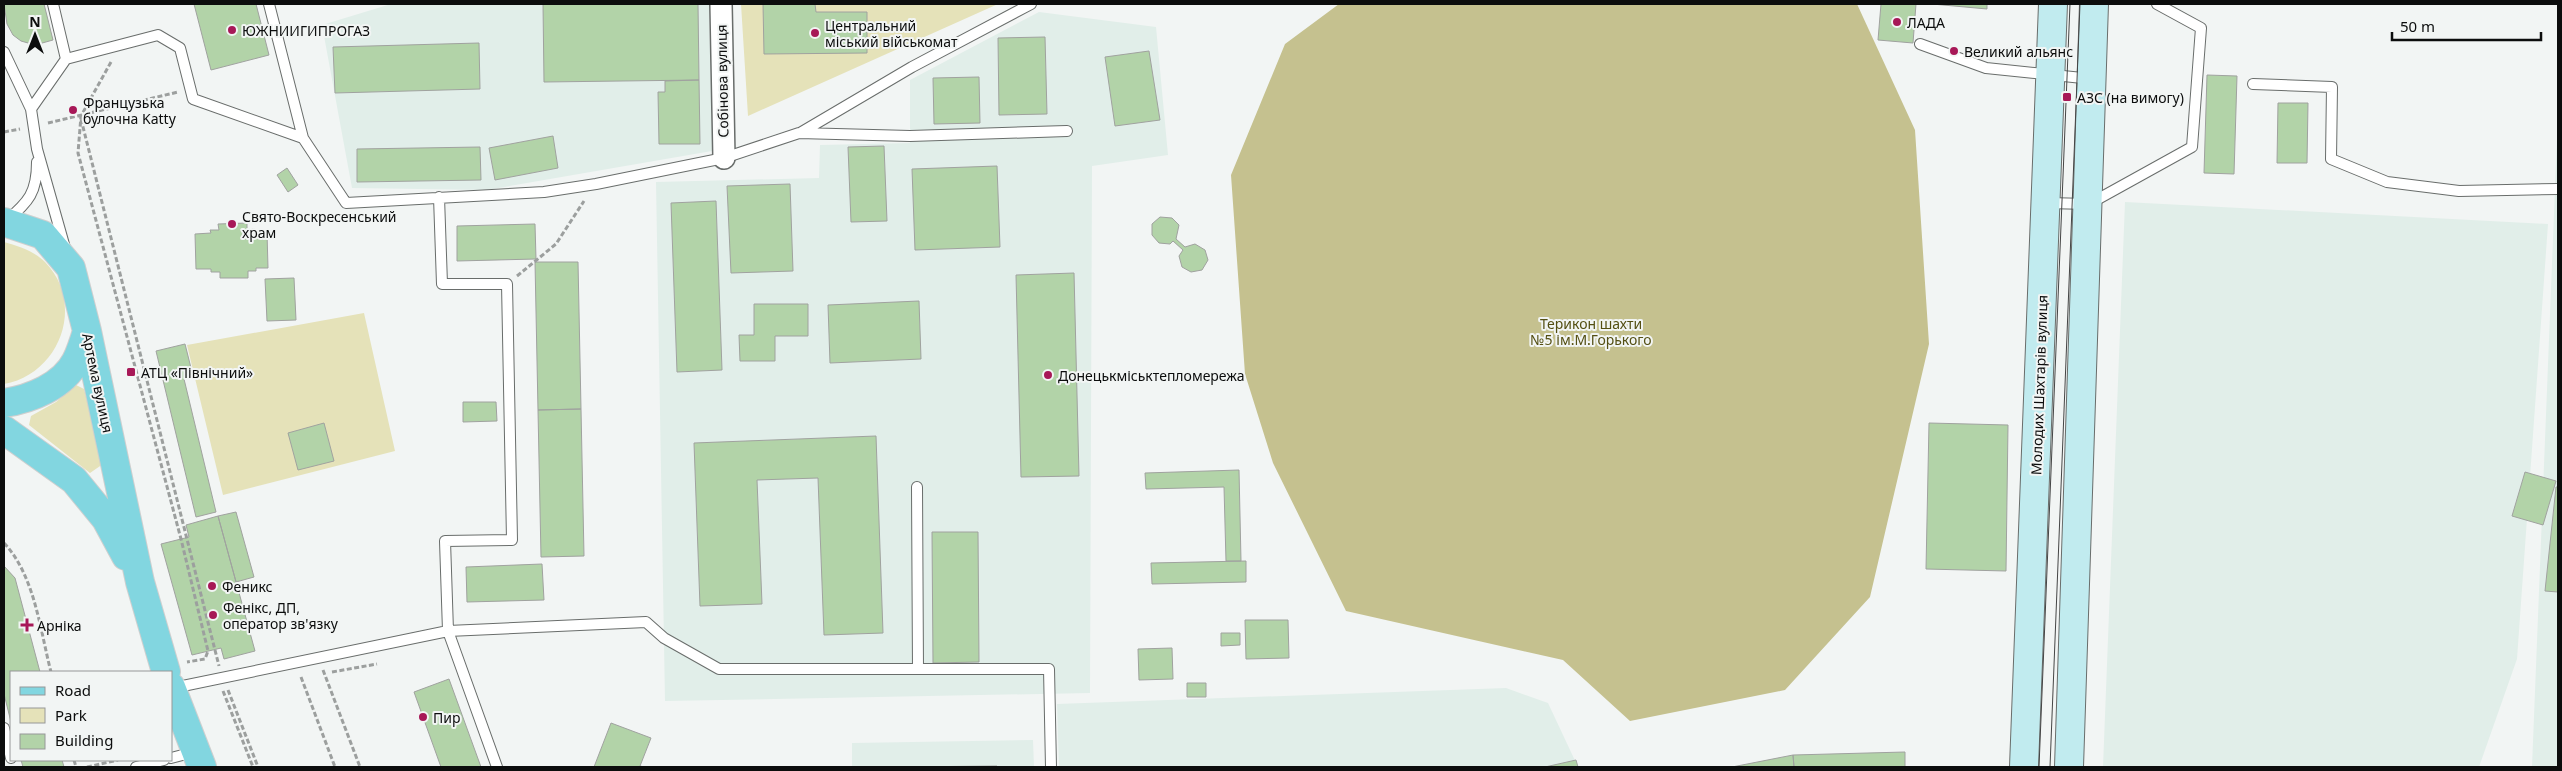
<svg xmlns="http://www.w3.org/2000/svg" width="2562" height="771" font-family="'Noto Sans',sans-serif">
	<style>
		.built { fill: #e1eee9 }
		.green { fill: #e5e2b9 }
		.forest { fill: #c5c18f }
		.building { fill: #b2d3a8; stroke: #a0a29f }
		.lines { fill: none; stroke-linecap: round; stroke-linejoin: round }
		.lane-casing { stroke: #696d6b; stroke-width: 12 }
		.street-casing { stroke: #696d6b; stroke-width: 24 }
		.secondary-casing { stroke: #696d6b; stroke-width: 30 }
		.primary-casing { stroke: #cecfcf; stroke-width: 30 }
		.path { stroke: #9c9f9e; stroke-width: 3; stroke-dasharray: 5 2.5; stroke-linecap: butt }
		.lane { stroke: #fff; stroke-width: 10 }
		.street { stroke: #fff; stroke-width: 21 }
		.secondary { stroke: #c1ebef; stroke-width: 28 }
		.primary { stroke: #82d6e0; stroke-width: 28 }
		.tram { stroke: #444545; stroke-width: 1 }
		.poi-dot { fill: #a71857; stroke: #f2f5f4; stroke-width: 2 }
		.labels { text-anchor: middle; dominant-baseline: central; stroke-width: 4; stroke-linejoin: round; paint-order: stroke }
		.poi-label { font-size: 14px; fill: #0c0d0d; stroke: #f2f5f4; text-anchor: start }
		.street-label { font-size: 14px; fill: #0c0d0d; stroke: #f2f5f4 }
		.park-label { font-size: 14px; fill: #544f13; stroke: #f2f5f4 }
	</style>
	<rect width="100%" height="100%" fill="#f2f5f4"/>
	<path class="built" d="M391,4h318l3,147 -225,39 -135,-2 -30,-163z
		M1039,12l117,15 12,128 -76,11 -2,527 -425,8 -9,-519 163,-4 1,-33 90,-2v-63z
		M2558,113v654h-26z
		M2125,202l423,22 -31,435 -38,108h-376z
		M1506,688l42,15 30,64h-519l-2,-63z
		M1033,740l1,27h-182v-24z"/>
	<path class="green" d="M741,4h257l-250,112z
		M4,242c14,4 30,9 41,20 41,42 15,112 -41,122z
		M364,313l31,138 -172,44 -36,-150z
		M76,385l8,4 19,75 -13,9 -61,-48 2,-9 25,-14z"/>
	<path class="forest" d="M1339,4h518l58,126 14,214 -59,253 -85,93 -155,31 -67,-61 -217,-49 -73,-148 -28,-89 -14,-199 54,-131z"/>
	<path class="building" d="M4,4h40l9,36 -18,5 -14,-4 -8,-6 -6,-11z
		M194,4h62l13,51 -58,15z
		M543,4h155l1,76 -155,2z
		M763,4h52l1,8h51v41l-103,1z
		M1881,4h35l-3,39 -35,-3z
		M1932,4h55v5z
		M1045,37l2,77 -48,1 -1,-77z
		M479,43l1,46 -145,4 -2,-46z
		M1149,51l11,69 -45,6 -10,-69z
		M2207,75l30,1 -3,98 -30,-1z
		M979,77l1,46 -46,1 -1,-46z
		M699,80l1,64h-41l-1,-52h7v-11z
		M2278,103h30l-1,60h-30z
		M553,136l5,32 -63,12 -6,-32z
		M884,146l3,75 -36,1 -3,-75z
		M480,147l1,33 -124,2v-33z
		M997,166l3,81 -85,3 -3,-81z
		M287,168l11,17 -10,7 -11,-17z
		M790,184l3,87 -62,2 -4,-87z
		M716,201l6,169 -45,2 -6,-169z
		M1160,217l12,1 7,7 -3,14 9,8 10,-3 10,6 3,10 -6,10 -11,2 -9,-5 -3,-11 4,-6 -10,-9 -3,3 -11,-1 -7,-8v-11z
		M247,223v6h8v3h12l1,36h-12v3h-8v7h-28v-6h-9v-3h-15l-1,-35 16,-1 -1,-3h9l-1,-6z
		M535,224l1,35 -79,2v-35z
		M535,262h43l3,147 -43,1z
		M1074,273l5,203 -58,1 -5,-202z
		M294,278l2,42 -29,1 -2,-42z
		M919,301l2,58 -91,4 -2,-58z
		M754,304h54v32h-33v25h-35l-1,-26h15z
		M185,344l8,32 -9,3 32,133 -20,5 -40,-166z
		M463,402h33l1,19 -34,1z
		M581,409l3,147 -43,1 -3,-147z
		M324,423l10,38 -36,9 -10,-37z
		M1929,423l79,2 -2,146 -80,-2z
		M876,436l7,197 -59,2 -6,-157 -61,2 5,124 -62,2 -6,-163z
		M1239,470l2,91h-15l-2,-74 -78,2 -1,-16z
		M2525,472l31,9 -13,44 -31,-9z
		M2556,487h2v105l-13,-1z
		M236,512l18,65 -18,5 -18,-66z
		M218,516l37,135 -31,8 -3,-11 -29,7 -31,-111 28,-7 -3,-12z
		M932,532h46l1,130 -46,1z
		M1246,561v21l-94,2 -1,-21z
		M542,564l2,36 -77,2 -1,-35z
		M4,566l11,12 25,94h-29v50l-7,-28z
		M1245,620h43l1,38 -43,1z
		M1221,633h19v12l-19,1z
		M1172,648l1,31 -34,1 -1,-31z
		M449,679l32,88h-40l-27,-75z
		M1187,683h19v14h-19z
		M611,723l40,15 -11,28 4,1h-50z
		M1905,752v15h-111l-1,-12z
		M1793,755l1,12h-62z
		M21,760h41l2,7h-41z
		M1576,760l2,7h-33z
		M997,766v1h-96z"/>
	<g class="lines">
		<g class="lane-casing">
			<path id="lane" d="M53,4l13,55 -35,50 6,40 28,99
				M269,4l34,134 43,65 198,-11 52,-8 128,-26 75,-25 111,3 157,-5
				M1920,44l66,24 106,11
				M4,52l27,57
				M66,59l92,-24 22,13 13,51 110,39
				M2253,84l79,3 -1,72 56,23 72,9 99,-2
				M800,133l112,-66 119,-63
				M439,197l3,87h65l5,256 -67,1 3,90 49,136
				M2047,203l42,1 103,-57 9,-119 -44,-24
				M6,221c23,-19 31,-29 31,-59
				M917,487l1,182
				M173,688l275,-57 198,-9 18,16 55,31h330l2,98
				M4,728l7,30
				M171,758l23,-6
				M136,767l28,-7"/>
		</g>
		<g class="street-casing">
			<path id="street" d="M721,4l3,154"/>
		</g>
		<g class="secondary-casing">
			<path id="secondary" d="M2024,767l29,-763
				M2069,767l25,-763"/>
		</g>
		<g class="primary-casing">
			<path id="primary" d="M4,222l39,13 28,33 16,63 53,251 26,90
				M4,403c27,-4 59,-17 72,-42 5,-10 8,-20 11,-30
				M4,430l70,50 32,39 20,37
				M171,687l31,80"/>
		</g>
		<path class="path" d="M111,62l-30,54 -3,37 103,386 27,112 -3,8 -18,3
			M81,119l138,547
			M48,123l130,-31
			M4,132l16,-3
			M517,276l39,-32 28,-43
			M4,543c31,33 36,87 47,129
			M323,670l37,97
			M332,672l45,-8
			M301,677l34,90
			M228,690l30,77
			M223,691l30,76
			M74,760l2,7
			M87,767l31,-7"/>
		<use href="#lane" class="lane"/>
		<use href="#street" class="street"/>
		<use href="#secondary" class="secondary"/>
		<use href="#primary" class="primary"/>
		<path class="tram" d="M2039,767l31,-763
			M2050,767l30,-763"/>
	</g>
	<g class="poi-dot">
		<circle cx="1897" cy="22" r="5"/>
		<circle cx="232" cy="30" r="5"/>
		<circle cx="815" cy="33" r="5"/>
		<circle cx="1954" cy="51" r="5"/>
		<rect x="2062" y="92" width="10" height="10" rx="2.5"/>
		<circle cx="73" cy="110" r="5"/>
		<circle cx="232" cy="224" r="5"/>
		<rect x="126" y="367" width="10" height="10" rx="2.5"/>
		<circle cx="1048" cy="375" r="5"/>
		<circle cx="212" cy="586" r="5"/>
		<circle cx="213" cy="615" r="5"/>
		<path d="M24.5 617.5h5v5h5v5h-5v5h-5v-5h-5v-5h5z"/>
		<circle cx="423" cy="717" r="5"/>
	</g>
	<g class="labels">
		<g class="poi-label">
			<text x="1907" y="22">ЛАДА</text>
			<text x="825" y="25">Центральний<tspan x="825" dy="16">міський військомат</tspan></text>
			<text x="242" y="30">ЮЖНИИГИПРОГАЗ</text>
			<text x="1964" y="51">Великий альянс</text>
			<text x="2077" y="97">АЗС (на вимогу)</text>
			<text x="83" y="102">Французька<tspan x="83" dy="16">булочна Katty</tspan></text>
			<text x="242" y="216">Свято-Воскресенський<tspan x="242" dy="16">храм</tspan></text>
			<text x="141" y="372">АТЦ «Північний»</text>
			<text x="1058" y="375">Донецькміськтепломережа</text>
			<text x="222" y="586">Феникс</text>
			<text x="223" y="607">Фенікс, ДП,<tspan x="223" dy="16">оператор зв'язку</tspan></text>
			<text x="37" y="625">Арніка</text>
			<text x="433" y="717">Пир</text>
		</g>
		<g class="street-label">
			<text transform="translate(722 81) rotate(-91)">Собінова вулиця</text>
			<text transform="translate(98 383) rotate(78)">Артема вулиця</text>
			<text transform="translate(2039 385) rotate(-88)">Молодих Шахтарів вулиця</text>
		</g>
		<g class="park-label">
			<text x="1591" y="323">Терикон шахти<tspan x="1591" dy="16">№5 ім.М.Горького</tspan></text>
		</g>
	</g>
	<rect width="2562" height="771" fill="none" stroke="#0c0d0d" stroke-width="10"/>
	<rect x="10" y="671" width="162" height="90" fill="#f2f5f4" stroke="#969898"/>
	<rect x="20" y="687" width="25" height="8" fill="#82d6e0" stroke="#969898"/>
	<text x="55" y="696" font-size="15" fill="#0c0d0d">Road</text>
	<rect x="20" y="708" width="25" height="15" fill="#e5e2b9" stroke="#969898"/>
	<text x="55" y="721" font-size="15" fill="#0c0d0d">Park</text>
	<rect x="20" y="734" width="25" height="15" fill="#b2d3a8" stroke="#969898"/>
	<text x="55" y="746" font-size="15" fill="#0c0d0d">Building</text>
	<g transform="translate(35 35)" stroke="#f2f5f4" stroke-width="4" paint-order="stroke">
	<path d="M0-4L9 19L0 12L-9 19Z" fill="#0c0d0d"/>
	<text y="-8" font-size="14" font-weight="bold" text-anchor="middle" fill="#0c0d0d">N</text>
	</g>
	<path d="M2392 32v8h149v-8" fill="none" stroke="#0c0d0d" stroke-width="2.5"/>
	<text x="2400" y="32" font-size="15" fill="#0c0d0d" stroke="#f2f5f4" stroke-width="4" paint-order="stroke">50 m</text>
</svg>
